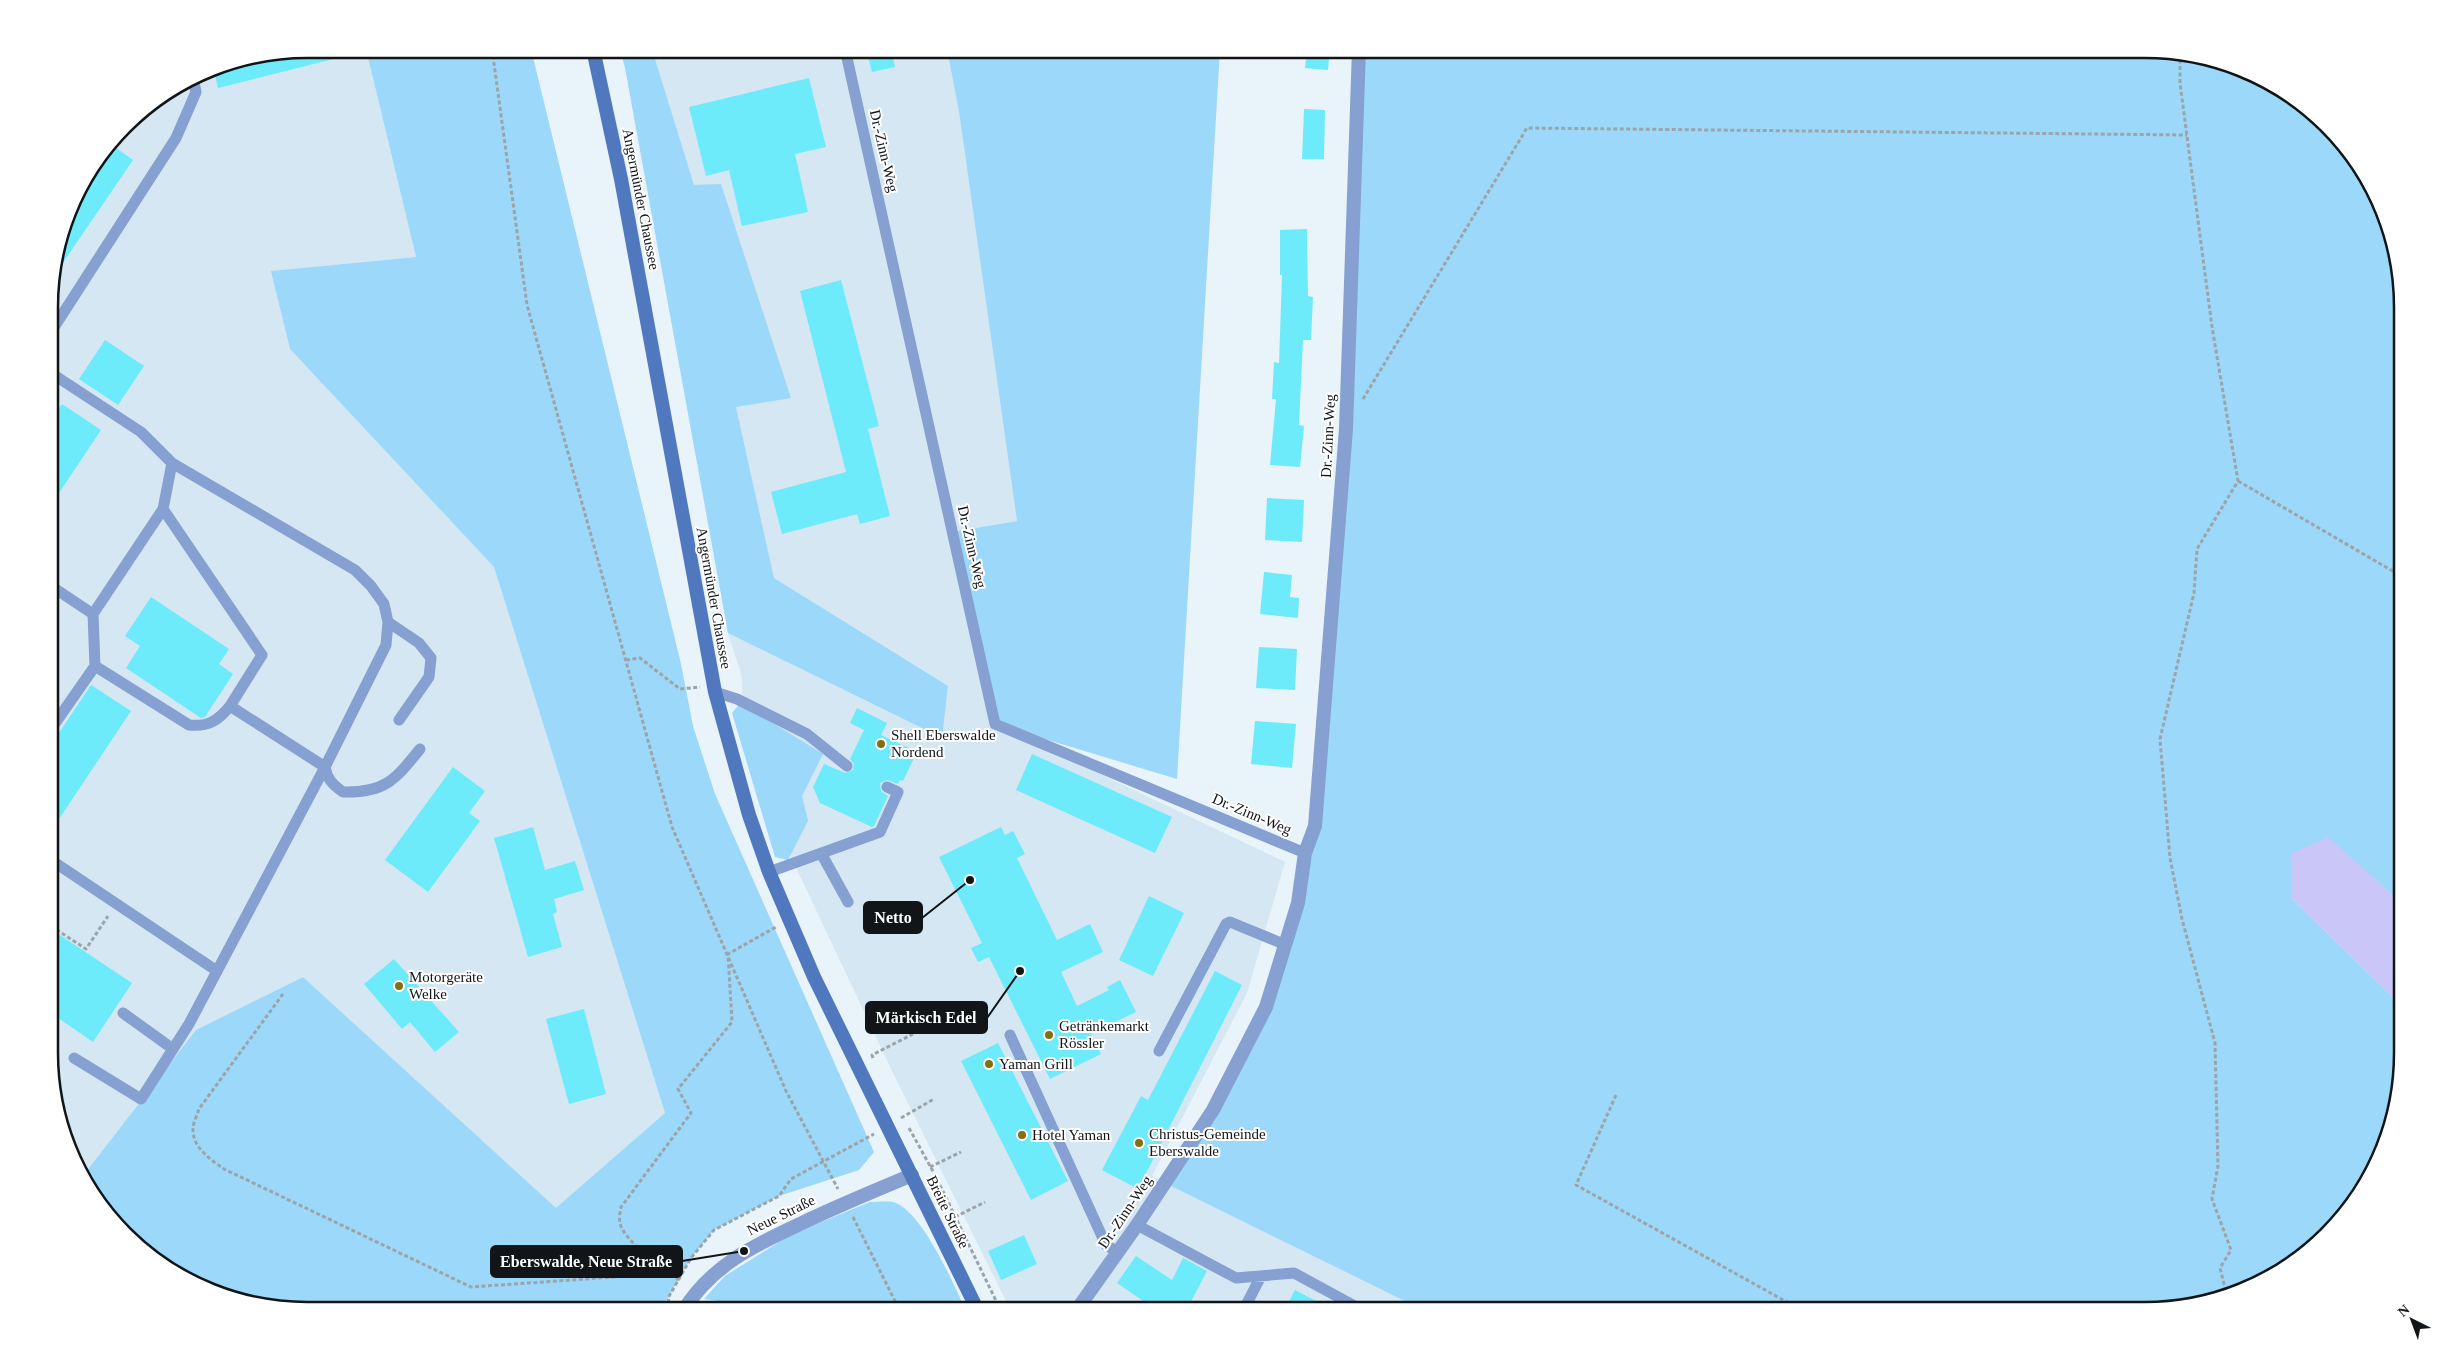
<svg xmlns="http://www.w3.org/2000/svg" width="2452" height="1360" font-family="'Times New Roman',serif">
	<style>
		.built { fill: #d4e7f2 }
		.green { fill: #9cd8f9 }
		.water { fill: #cac6f7 }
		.building { fill: #6eebfa }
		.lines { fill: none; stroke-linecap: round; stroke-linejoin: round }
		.path { stroke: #9ca4a9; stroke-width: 3; stroke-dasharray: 4 2.5; stroke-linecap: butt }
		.service { stroke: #85a0d1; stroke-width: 11 }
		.minor { stroke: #85a0d1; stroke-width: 14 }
		.secondary { stroke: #5078be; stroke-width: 14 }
		.poi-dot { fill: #836f0e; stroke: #fff; stroke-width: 2 }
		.labels { text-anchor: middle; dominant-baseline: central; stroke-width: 4; stroke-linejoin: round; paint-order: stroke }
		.street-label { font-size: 15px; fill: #111517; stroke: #fff }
		.poi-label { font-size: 15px; fill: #111517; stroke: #fff; text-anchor: start }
		.rim { fill: none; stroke: #111517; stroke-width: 2.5 }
		.leader { fill: none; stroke: #111517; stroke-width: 2 }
		.callout-dot { fill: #111517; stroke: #fff; stroke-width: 2 }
		.callout { fill: #111517; stroke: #111517; stroke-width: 2 }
		.callout-label { font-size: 16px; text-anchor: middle; font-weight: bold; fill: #fff }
	</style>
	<rect width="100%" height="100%" fill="#e8f3fa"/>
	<path class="built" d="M307,49h59l50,208 -144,14 18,78 204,218 171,546 -109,96 -253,-232 -107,53 -114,147 -19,-40 -12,-50v-814l24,-81 61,-79 72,-45z
		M652,49h295l12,63 58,409 -64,11 42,192 290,138 -38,131 -95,183 273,135h-414l-117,-236 -112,-237 -39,-116 -1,-45 -14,-44 213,105 7,-51 -174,-109 -38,-171 55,-10 -97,-212z"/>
	<path class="green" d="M366,49h165l150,615 12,62 22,68 159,358 -15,18 -80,26 -65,34 -23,28 -23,40 -12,13h-350l-66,-8 -62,-26 -54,-41 -32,-40 -10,-19 114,-147 107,-53 253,231 109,-95 -171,-546 -204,-218 -19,-78 145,-14z
		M620,49h32l42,136 27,-1 70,214 -55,9 38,171 174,108 -6,52 -214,-105 -103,-565z
		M947,49h273l-43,730 -182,-55 -43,-192 65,-11 -58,-409z
		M1359,49h787c21,3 46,3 67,9 84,25 144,84 176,165 8,20 9,45 14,66v615l-75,-66 -37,60 112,109v63l-9,50 -25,62 -41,54 -53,41 -63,25 -50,9h-737l-260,-128 101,-176 49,-181 31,-397z
		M738,706h7l78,48 -21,42 6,25 -20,39 -13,-3 -43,-144z
		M870,1202c7,0 17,-1 23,0 29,8 61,83 73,109h-208l-6,-5 -48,-7 21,-23 67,-42z"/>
	<path class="water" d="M2328,837l75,67v103l-112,-109v-44z"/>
	<path class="building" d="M306,49h46l1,5 -135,34 -5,-21z
		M866,49h25l4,18 -23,5z
		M1307,49h23l-2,21 -23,-2z
		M809,78l17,69 -31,7 13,58 -66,14 -13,-56 -23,6 -17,-69z
		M1304,109l21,1 -1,49h-22z
		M112,145l21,15 -79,116 -3,-3 24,-81z
		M1307,229l1,67 5,1 -2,43h-8l-4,85 5,1 -4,41 -30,-2 6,-66h-4l2,-37 5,1 3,-88h-2v-45z
		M841,280l38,146 -11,3 22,87 -30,8 -3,-10 -75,20 -11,-42 75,-20 -46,-181z
		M105,340l39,26 -26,39 -39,-26z
		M62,404l39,26 -50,75v-85z
		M1267,498l37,2 -2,42 -37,-2z
		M1264,572l28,3 -2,22 9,1 -1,20 -38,-4z
		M151,597l78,52 -10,15 14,10 -28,43 -4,1 -75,-50 14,-22 -15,-10z
		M1259,647l38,2 -2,41 -39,-2z
		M91,685l40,26 -80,120v-86z
		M857,708l30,15 -6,12 36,17 -14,29 -3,-1 -2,4 -11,-4 -7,3 1,8 7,5 -14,30 -2,1 -52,-24 -7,-16 11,-23 21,9 8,-3 1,-6 -4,-5 14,-29 -14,-7z
		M1255,721l41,3 -4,44 -41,-4z
		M1032,754l140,63 -17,36 -139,-63z
		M453,767l32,24 -16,22 11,8 -52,71 -43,-32z
		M533,827l12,43 30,-9 9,29 -30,9 3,13 -4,2 9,33 -34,10 -34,-119z
		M1001,827l4,8 8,-4 12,23 -8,4 40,82 33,-16 13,28 -42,20 16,34 32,-16 -2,-3 13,-7 16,32 -45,22 10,20 -51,25 -61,-122 -11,5 -7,-14 11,-5 -43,-86z
		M1149,896l35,17 -31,63 -34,-16z
		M51,929l81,54 -39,59 -42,-29z
		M394,959l65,73 -24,20 -25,-30 -8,7 -38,-45z
		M1215,971l27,14 -104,204 -36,-19 39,-74 7,4z
		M584,1009l22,85 -37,10 -23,-85z
		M998,1043l70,138 -37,19 -70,-139z
		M1024,1235l13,29 -36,16 -13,-29z
		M1136,1256l36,24 11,-22 24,13 -21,40h-28l-41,-28z
		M1295,1290l40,21h-51z"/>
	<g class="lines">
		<path class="path" d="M492,49l35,256 145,522 114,264 52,98
			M2180,53v30l32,244 26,154 -41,68 -3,44 -34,146 10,119 12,61 33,124 3,123 -6,33 19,51 -11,18 7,28
			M1363,399l164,-271 660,7
			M2238,481l165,96
			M626,660l14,-2 40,31 20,-2
			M51,926l35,23 22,-33
			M283,994l-84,115c-2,6 -6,14 -6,20 -1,18 18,31 31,40l247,118 158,-11
			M873,1058l-1,-3 41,-21
			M1616,1095l-40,90 227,126
			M901,1118l33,-19
			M909,1128l26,47 66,136
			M930,1167l31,-15
			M853,1217l47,94
			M955,1217l30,-15
			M679,1280c-15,-10 -56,-40 -59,-57 -1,-5 0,-11 1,-16l70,-94 -13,-24 54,-67 -4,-68 48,-27
			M669,1303l-1,-5 23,-40 23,-28 65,-34 12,-17 83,-45"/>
		<path class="service" d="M845,49l150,675 310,129
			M51,332l125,-194 20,-46 -3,-14
			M51,373l90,59 31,31 -9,46 -70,105 -42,-28
			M163,509l99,146 -32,51 95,61 61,-122 2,-23 -4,-18 -13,-18 -16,-16 -183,-107
			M388,622l31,21 12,15 -2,19 -30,43
			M95,666l94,59c19,2 29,-4 41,-19
			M715,692l22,7 70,35 40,32
			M51,729l44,-63 -2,-52
			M325,767c2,12 8,18 18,25 42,1 52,-12 77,-43
			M821,853l27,49
			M51,860l166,111
			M769,872l111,-40 18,-40 -11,-5
			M123,1013l50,36 16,-25 136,-257
			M1010,1035l96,210 12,7
			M1159,1051l67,-127 4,-2 56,23
			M74,1058l67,41 32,-50
			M1137,1225l99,53 58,-5 70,38
			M1243,1311l18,-35"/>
		<path class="minor" d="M683,1311c29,-46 70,-65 117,-87 37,-18 74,-33 112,-49
			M1076,1311l61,-86 76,-115 53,-103 32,-104 7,-50 10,-27 31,-397 13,-380"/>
		<path class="secondary" d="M593,49l28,130 94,513 34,123 20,57 45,105 164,334"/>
	</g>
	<g class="poi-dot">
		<circle cx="881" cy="744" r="5"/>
		<circle cx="399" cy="986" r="5"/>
		<circle cx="1049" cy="1035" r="5"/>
		<circle cx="989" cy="1064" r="5"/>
		<circle cx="1022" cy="1135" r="5"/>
		<circle cx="1139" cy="1143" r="5"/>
	</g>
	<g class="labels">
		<g class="street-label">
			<text transform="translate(884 151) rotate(77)">Dr.-Zinn-Weg</text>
			<text transform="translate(641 199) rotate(79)">Angermünder Chaussee</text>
			<text transform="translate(1328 436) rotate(-87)">Dr.-Zinn-Weg</text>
			<text transform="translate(972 547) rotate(77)">Dr.-Zinn-Weg</text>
			<text transform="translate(714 598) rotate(80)">Angermünder Chaussee</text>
			<text transform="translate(1252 814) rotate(23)">Dr.-Zinn-Weg</text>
			<text transform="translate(948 1212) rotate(64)">Breite Straße</text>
			<text transform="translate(1125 1212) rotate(-56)">Dr.-Zinn-Weg</text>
			<text transform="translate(781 1215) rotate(-26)">Neue Straße</text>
		</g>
		<g class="poi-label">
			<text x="891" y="735">Shell Eberswalde<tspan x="891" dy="17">Nordend</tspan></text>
			<text x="409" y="977">Motorgeräte<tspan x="409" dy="17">Welke</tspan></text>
			<text x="1059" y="1026">Getränkemarkt<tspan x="1059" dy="17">Rössler</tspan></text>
			<text x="999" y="1064">Yaman Grill</text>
			<text x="1149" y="1134">Christus-Gemeinde<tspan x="1149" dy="17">Eberswalde</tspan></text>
			<text x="1032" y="1135">Hotel Yaman</text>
		</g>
	</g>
	<path d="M0 0H2452V1360H0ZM307 58H2145A249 249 0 0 1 2394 307V1053A249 249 0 0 1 2145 1302H307A249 249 0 0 1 58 1053V307A249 249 0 0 1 307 58Z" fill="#fff" fill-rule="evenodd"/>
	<path class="rim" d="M307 58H2145A249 249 0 0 1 2394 307V1053A249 249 0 0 1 2145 1302H307A249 249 0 0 1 58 1053V307A249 249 0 0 1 307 58Z"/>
	<path class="leader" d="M970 880L922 918M1020 971L987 1018M744 1251L682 1261"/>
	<g class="callout-dot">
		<circle cx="970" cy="880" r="5"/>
		<circle cx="1020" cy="971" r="5"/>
		<circle cx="744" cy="1251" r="5"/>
	</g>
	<g class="callout">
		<rect x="864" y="902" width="58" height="31" rx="5"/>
		<rect x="866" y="1002" width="121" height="31" rx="5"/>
		<rect x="491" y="1246" width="191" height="31" rx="5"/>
	</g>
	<g class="callout-label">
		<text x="893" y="923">Netto</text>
		<text x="926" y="1023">Märkisch Edel</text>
		<text x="586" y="1267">Eberswalde, Neue Straße</text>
	</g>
	<g transform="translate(2412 1320) rotate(318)" stroke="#ffffff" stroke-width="4" paint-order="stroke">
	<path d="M0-4L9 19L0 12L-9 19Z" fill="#111517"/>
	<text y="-8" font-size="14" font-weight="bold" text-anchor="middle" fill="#111517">N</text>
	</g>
</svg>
